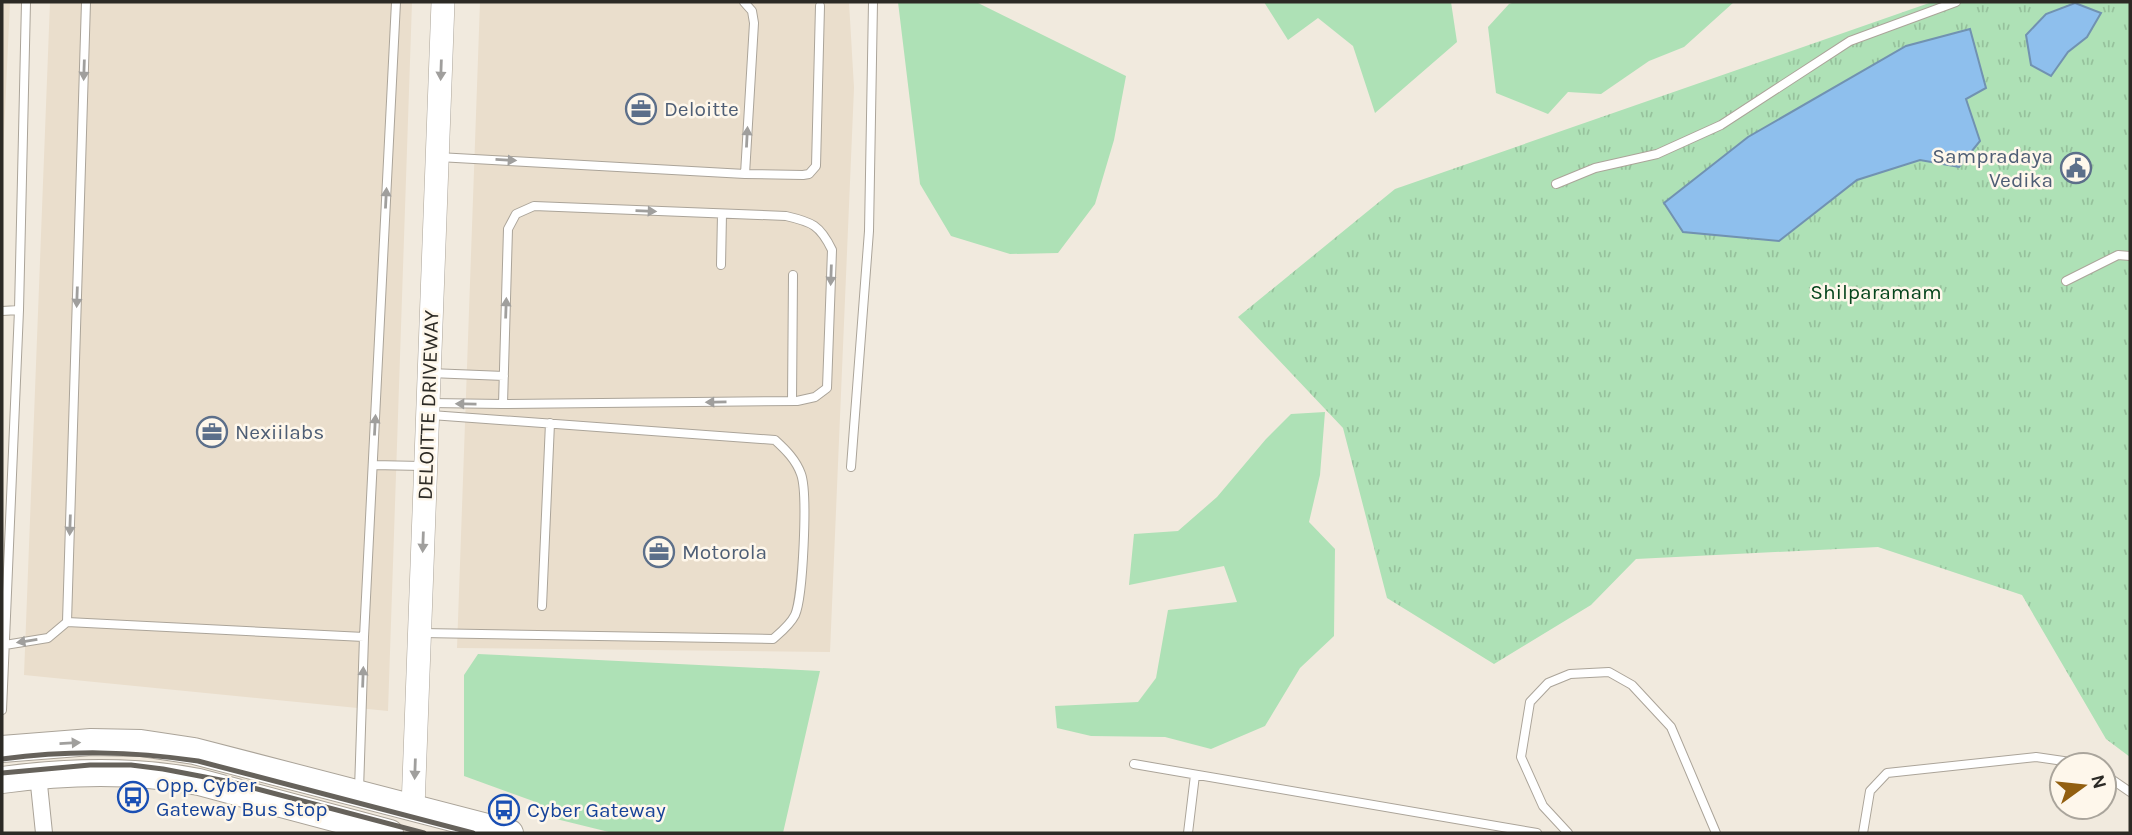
<svg xmlns="http://www.w3.org/2000/svg" width="2132" height="835" font-family="Karla,sans-serif">
	<style>
		.built { fill: #eadecc }
		.grass { fill: #aee1b6 }
		.park { fill: url(#park-tufts) }
		.water { fill: #8ebfed; stroke: #7192b1; stroke-width: 2 }
		.lines { fill: none; stroke-linecap: round; stroke-linejoin: round }
		.lane-casing { stroke: #aba499; stroke-width: 10 }
		.street-casing { stroke: #aba499; stroke-width: 18 }
		.secondary-casing { stroke: #aba499; stroke-width: 24 }
		.primary-casing { stroke: #aba499; stroke-width: 28 }
		.lane { stroke: #fff; stroke-width: 8 }
		.street { stroke: #fff; stroke-width: 16 }
		.secondary { stroke: #fff; stroke-width: 23 }
		.primary { stroke: #fff; stroke-width: 26 }
		.rail { stroke: #66625b; stroke-width: 5 }
		.oneway { fill: #a09f9d }
		.labels { text-anchor: middle; dominant-baseline: central; stroke-width: 5; stroke-linejoin: round; paint-order: stroke }
		.service-label { font-size: 21px; fill: #4e5e75; stroke: #fef7eb; text-anchor: start }
		.park-label { font-size: 21px; fill: #06451c; stroke: #fef7eb }
		.street-label { font-size: 21px; fill: #2c2a25; stroke: #fef7eb }
		.transit-label { font-size: 21px; fill: #164399; stroke: #fef7eb; text-anchor: start }
	</style>
	<defs>
		<pattern id="park-tufts" width="24" height="20" patternUnits="userSpaceOnUse" patternTransform="scale(1.75)"><rect width="24" height="20" fill="#aee1b6"/><path d="M3 7l-1-3M5 7V3M7 7l1-3M15 17l-1-3M17 17v-4M19 17l1-3" fill="none" stroke="#96c19c"/></pattern>
	</defs>
	<rect width="100%" height="100%" fill="#f1eade"/>
	<path class="built" d="M2,2h8l-8,175z
		M50,2h362l-24,709 -364,-36z
		M480,2h369l5,86 -24,564 -373,-4z"/>
	<path class="grass" d="M898,2h78l150,74 -12,64 -19,64 -37,49 -48,1 -59,-18 -31,-52z
		M1264,2h187l6,40 -82,71 -22,-67 -35,-28 -30,22z
		M1515,2h219l-50,45 -35,14 -48,33 -33,-2 -20,22 -52,-21 -8,-66 21,-23z
		M1325,412l-5,63 -11,47 26,27 -1,87 -34,32 -35,58 -54,23 -46,-12 -74,-1 -34,-8 -2,-22 83,-4 18,-24 12,-68 69,-8 -13,-36 -95,19 5,-51 44,-3 39,-34 49,-58 25,-25z
		M478,654l342,17 -37,162h-170l-73,-18 -7,-14 -69,-25v-101z"/>
	<path class="park" d="M1932,2h198v755l-24,-18 -84,-144 -144,-48 -242,12 -45,46 -97,59 -107,-66 -44,-170 -105,-111 157,-128z"/>
	<path class="water" d="M2075,3l26,10 -14,24 -19,15 -17,24 -20,-11 -5,-30 20,-21z
		M1970,29l16,59 -20,11 14,42 -21,26 -39,-7 -63,20 -78,61 -96,-9 -19,-29 84,-66 158,-91z"/>
	<g class="lines">
		<g class="lane-casing">
			<path id="lane" d="M438,157l307,17 9,-151 -2,-12 -8,-9
				M745,174l58,1 6,-1 7,-8 4,-160
				M1556,184l39,-16 62,-14 64,-29 129,-84 106,-39
				M721,265l1,-51
				M2066,281l52,-26 12,1
				M2,311l17,-1
				M430,373l74,3
				M792,401l1,-126
				M430,403l73,1 294,-3 18,-4 12,-9 5,-138c-12,-25 -20,-28 -46,-34l-252,-10 -18,8 -8,15 -5,175
				M373,465l49,1
				M851,467l18,-236 4,-229
				M542,606l8,-183
				M67,622l297,15
				M422,633l351,6c8,-7 17,-14 22,-24 8,-18 13,-122 6,-141 -5,-14 -15,-24 -26,-34l-344,-25
				M5,645l43,-7 19,-16 19,-620
				M2,710l17,-400 7,-308
				M1134,764l403,69
				M2104,774l26,18
				M359,790l5,-153 32,-635
				M1188,833l7,-58
				M1568,833l-25,-27 -22,-49 9,-55 18,-19 22,-9 39,-2 23,13 39,42 45,106
				M1863,833l7,-42 17,-18 149,-16 55,8"/>
		</g>
		<g class="street-casing">
			<path id="street" d="M38,775l6,58"/>
		</g>
		<g class="secondary-casing">
			<path id="secondary" d="M413,808l30,-806"/>
		</g>
		<g class="primary-casing">
			<path id="primary" d="M2,749l89,-7 50,1 53,8 316,82
				M2,780c66,-9 131,-11 197,2l191,51"/>
		</g>
		<use href="#lane" class="lane"/>
		<use href="#street" class="street"/>
		<use href="#secondary" class="secondary"/>
		<use href="#primary" class="primary"/>
		<path class="rail" d="M2,759c68,-9 128,-8 196,2l275,72
			M2,773l88,-8h41l32,4 68,13 193,51"/>
	</g>
	<defs><path id="oneway-solid" d="M-6-.8H1V-3.2L6.5 0L1 3.2V.8H-6Z" transform="scale(1.75)"/></defs>
	<g class="oneway">
		<use href="#oneway-solid" transform="translate(84 70) rotate(92)"/>
		<use href="#oneway-solid" transform="translate(441 70) rotate(92)"/>
		<use href="#oneway-solid" transform="translate(747 137) rotate(-87)"/>
		<use href="#oneway-solid" transform="translate(506 160) rotate(3)"/>
		<use href="#oneway-solid" transform="translate(386 198) rotate(-87)"/>
		<use href="#oneway-solid" transform="translate(646 211) rotate(2)"/>
		<use href="#oneway-solid" transform="translate(831 275) rotate(92)"/>
		<use href="#oneway-solid" transform="translate(77 297) rotate(92)"/>
		<use href="#oneway-solid" transform="translate(506 308) rotate(-88)"/>
		<use href="#oneway-solid" transform="translate(716 402) rotate(179)"/>
		<use href="#oneway-solid" transform="translate(466 404) rotate(-179)"/>
		<use href="#oneway-solid" transform="translate(375 425) rotate(-87)"/>
		<use href="#oneway-solid" transform="translate(70 525) rotate(92)"/>
		<use href="#oneway-solid" transform="translate(423 542) rotate(92)"/>
		<use href="#oneway-solid" transform="translate(27 641) rotate(171)"/>
		<use href="#oneway-solid" transform="translate(363 677) rotate(-88)"/>
		<use href="#oneway-solid" transform="translate(70 743) rotate(-3)"/>
		<use href="#oneway-solid" transform="translate(415 769) rotate(92)"/>
	</g>
	<defs>
		<g id="office-ring" transform="scale(1.575)"><circle r="9.5" fill="#fef7eb" stroke="#5c6f8a" stroke-width="1.5"/><path d="M-6-3h4V-5.5h4V-3h4V5H-6ZM-1-4.5V-3h2v-1.5ZM-6 0V1H6V0Z" fill="#5c6f8a"/></g>
		<g id="civic-ring" transform="scale(1.575)"><circle r="9.5" fill="#fef7eb" stroke="#5c6f8a" stroke-width="1.5"/><path d="M-.6-6.5H3V-4.5H.6V-3L4-1V1h2V6H-6V1h2V-1L-.6-3ZM-1.2 2.5V6h2.4V2.5Z" fill="#5c6f8a"/></g>
		<g id="bus-ring" transform="scale(1.575)"><circle r="9.5" fill="#fef7eb" stroke="#1a4fb4" stroke-width="1.5"/><path d="M-5-6H5V4H4V6H2V4H-2V6H-4V4H-5ZM-3.5-4V0h7V-4ZM-3.5 1.2v1.5H-2V1.2ZM2 1.2v1.5H3.5V1.2Z" fill="#1a4fb4"/></g>
	</defs>
	<g fill-rule="evenodd">
		<use href="#office-ring" x="641" y="109"/>
		<use href="#civic-ring" x="2076" y="168"/>
		<use href="#office-ring" x="212" y="432"/>
		<use href="#office-ring" x="659" y="552"/>
		<use href="#bus-ring" x="133" y="797"/>
		<use href="#bus-ring" x="504" y="810"/>
	</g>
	<g class="labels">
		<g class="service-label">
			<text x="664" y="109">Deloitte</text>
			<text x="2053" y="156" text-anchor="end">Sampradaya<tspan x="2053" dy="24">Vedika</tspan></text>
			<text x="235" y="432">Nexiilabs</text>
			<text x="682" y="552">Motorola</text>
		</g>
		<g class="park-label">
			<text x="1876" y="292">Shilparamam</text>
		</g>
		<g class="street-label">
			<text transform="translate(428 405) rotate(-88)">DELOITTE DRIVEWAY</text>
		</g>
		<g class="transit-label">
			<text x="156" y="785">Opp. Cyber<tspan x="156" dy="24">Gateway Bus Stop</tspan></text>
			<text x="527" y="810">Cyber Gateway</text>
		</g>
	</g>
	<rect width="2132" height="835" fill="none" stroke="#2c2a25" stroke-width="7"/>
	<g transform="translate(2083 786) rotate(75)"><circle r="33" fill="#fef7eb" stroke="#aaa59c" stroke-width="2"/>
	<path d="M0-5L12 26L0 18L-12 26Z" fill="#925f10"/>
	<text y="-10" font-size="19" font-weight="bold" text-anchor="middle" fill="#2c2a25">N</text>
	</g>
</svg>
